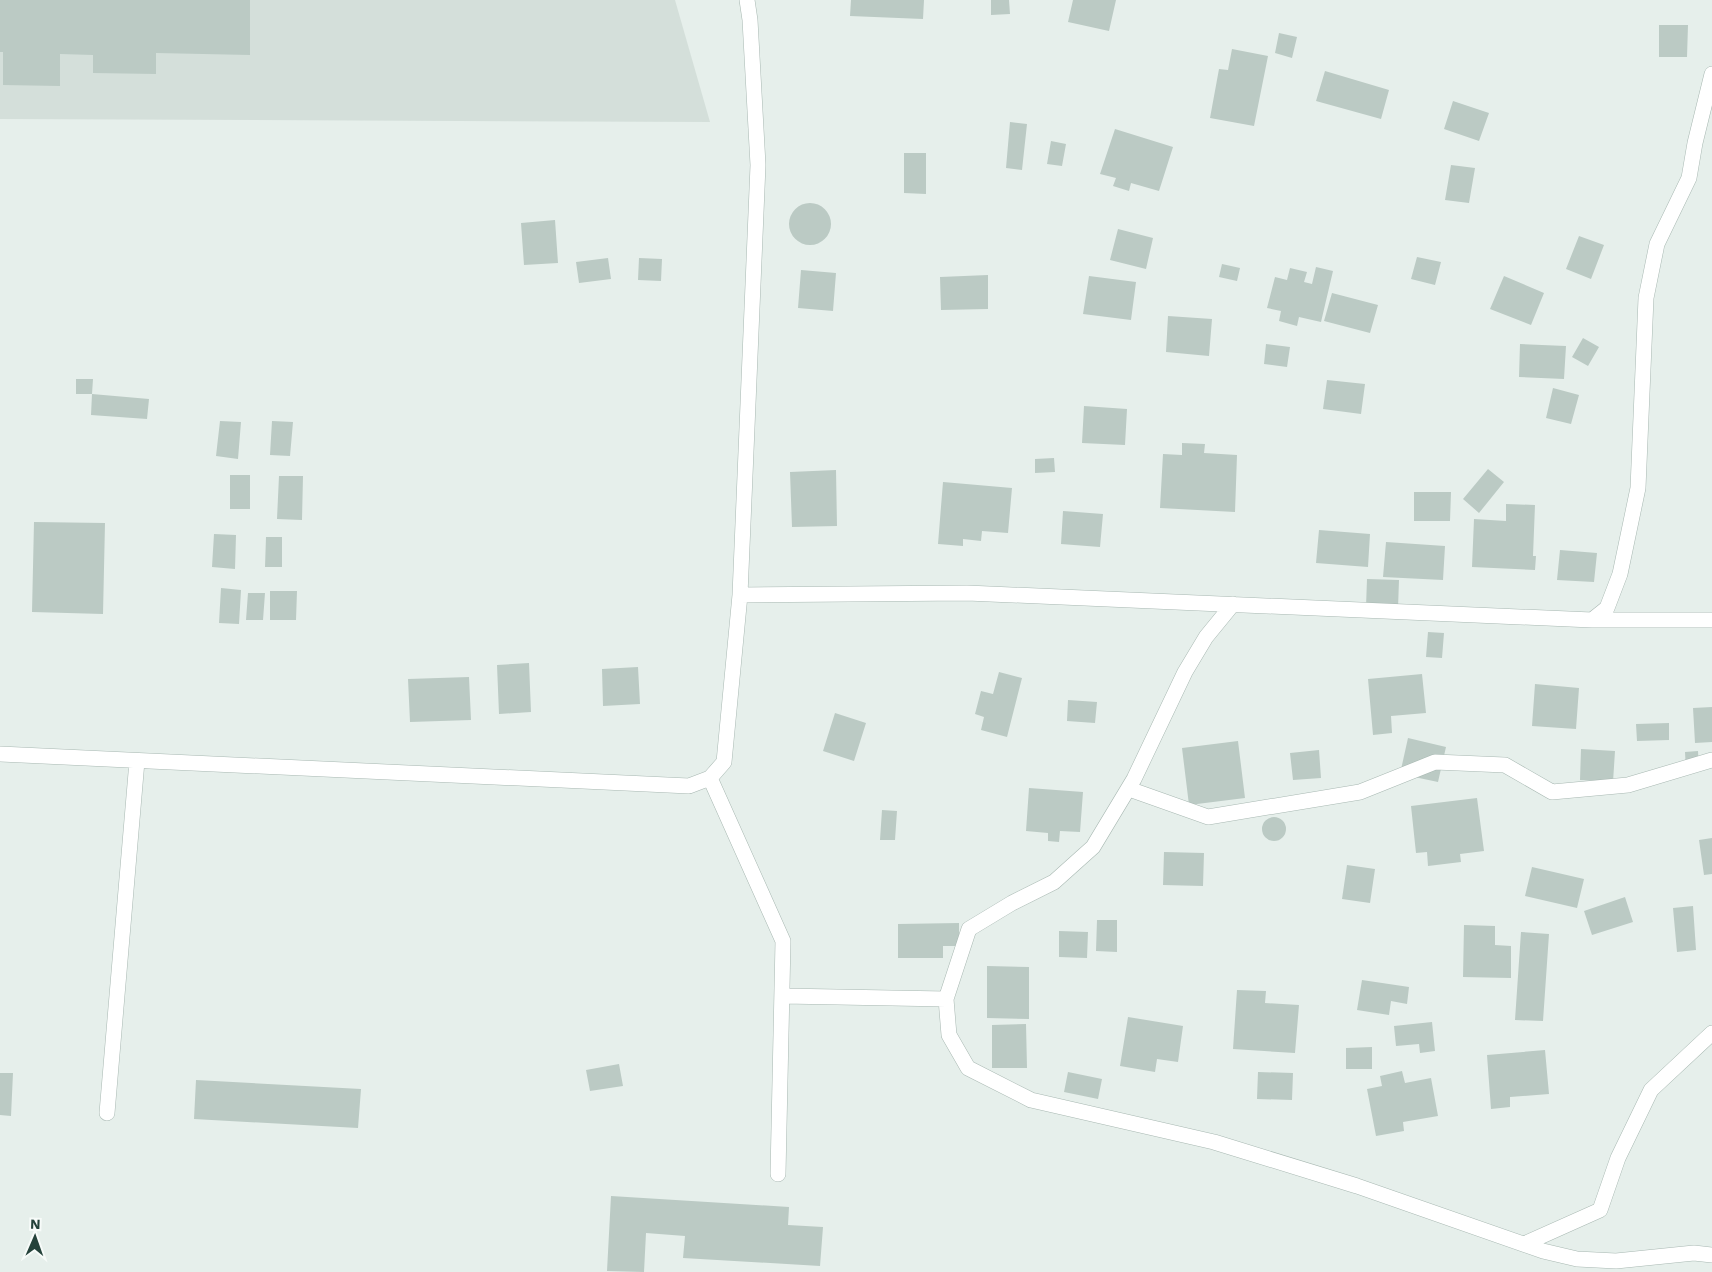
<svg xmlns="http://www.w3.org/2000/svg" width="1712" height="1272" font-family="'Work Sans',sans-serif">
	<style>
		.built { fill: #d4dfda }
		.building { fill: #bbcac4 }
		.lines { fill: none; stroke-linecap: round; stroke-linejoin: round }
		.street-casing { stroke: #a8b8b2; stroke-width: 16 }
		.street { stroke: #fff; stroke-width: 15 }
	</style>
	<rect width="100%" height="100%" fill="#e6efeb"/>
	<path class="built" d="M0,0h675l35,122 -710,-3z"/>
	<path class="building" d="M0,0h250v55l-94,-2v21l-63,-1v-18l-33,-1v32l-57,-1v-33h-3z
		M851,0h73l-1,19 -73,-3z
		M991,0h18l1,14 -19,1z
		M1073,0h43l-7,31 -41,-9z
		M1659,25h29l-1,32h-28z
		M1279,33l18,4 -5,21 -17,-5z
		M1232,49l36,7 -14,70 -44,-8 9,-49 9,1z
		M1325,71l64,19 -8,29 -65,-18z
		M1453,101l36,12 -10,28 -35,-12z
		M1010,122l17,2 -5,46 -16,-2z
		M1115,129l58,18 -14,44 -28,-8 -2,8 -16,-5 3,-8 -16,-4z
		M1051,141l15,3 -4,22 -15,-2z
		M904,153h22v41l-22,-1z
		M1451,165l24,3 -6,35 -24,-3z
		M789 224a21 21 0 1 1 42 0a21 21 0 1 1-42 0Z
		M555,220l3,43 -34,2 -3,-42z
		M1118,229l35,9 -7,31 -36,-9z
		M1579,236l25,9 -13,34 -25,-10z
		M1417,257l24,5 -6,23 -24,-6z
		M608,258l3,21 -32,4 -3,-21z
		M639,258l23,1 -1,22 -23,-1z
		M1222,264l18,4 -3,13 -18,-4z
		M1316,267l17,4 -12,51 -22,-5 -2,9 -18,-5 2,-10 -14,-3 8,-31 12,3 3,-12 17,4 -3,10 8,2z
		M801,270l35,3 -3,38 -35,-3z
		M988,275v34l-47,1 -1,-33z
		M1089,276l47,6 -5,38 -48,-6z
		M1504,276l40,17 -13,32 -41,-16z
		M1332,293l46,12 -8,28 -46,-12z
		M1168,316l44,3 -3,37 -43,-4z
		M1583,338l16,9 -11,19 -16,-9z
		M1266,344l24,3 -3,20 -23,-3z
		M1520,344l46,2 -2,33 -45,-2z
		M76,379h17l-1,15 57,5 -2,20 -56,-4 1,-21h-16z
		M1327,380l38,4 -4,30 -38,-5z
		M1553,388l26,7 -8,29 -25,-6z
		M1084,406l43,3 -2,36 -43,-2z
		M220,421l21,1 -3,37 -22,-3z
		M272,421l21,1 -3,34 -20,-1z
		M1182,443l23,1 -1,9 33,2 -2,57 -75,-4 3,-54 19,1z
		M1054,458l1,14 -20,1v-14z
		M1488,469l16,13 -25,31 -16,-14z
		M836,470l1,56 -45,1 -2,-55z
		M230,475h20v34h-20z
		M279,476h24l-1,44 -25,-1z
		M943,482l69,6 -4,45 -26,-2 -1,10 -18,-2v7l-25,-2z
		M1414,492h37l-1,29h-36z
		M1506,504l29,1 -2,51h3l-1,14 -63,-3 2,-48 32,2z
		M1063,511l40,3 -3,33 -39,-3z
		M34,522l71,1 -2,91 -71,-2z
		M1319,530l51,4 -2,33 -52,-4z
		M214,534l22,1 -1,34 -23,-2z
		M266,537h16v30h-17z
		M1386,542l59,4 -2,34 -60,-3z
		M1560,550l37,3 -3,29 -37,-2z
		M1367,579l32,1 -1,28 -32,-1z
		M221,588l20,2 -2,34 -20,-1z
		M270,591h27l-1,29h-26z
		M248,593h17l-2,27h-17z
		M1428,632l16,1 -2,25 -16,-1z
		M529,663l2,49 -32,2 -2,-49z
		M638,667l2,37 -37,2 -1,-37z
		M999,672l23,6 -15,59 -26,-7 3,-13 -9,-3 6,-23 12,3z
		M1422,674l4,39 -35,3 1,17 -19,2 -5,-56z
		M469,677l2,43 -61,2 -2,-43z
		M1535,684l44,4 -3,41 -44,-3z
		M1068,700l29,2 -2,21 -28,-2z
		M1712,707v35l-17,1 -2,-35z
		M835,713l31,10 -12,38 -31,-10z
		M1669,723v17l-32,1 -1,-17z
		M1408,738l38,9 -8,35 -38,-8z
		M1238,741l7,57 -56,7 -7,-57z
		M1581,749l34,2 -2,31 -33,-2z
		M1319,750l2,28 -28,2 -3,-27z
		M1698,751l1,19h-13l-1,-18z
		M1029,788l54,4 -3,40 -20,-1 -1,11 -11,-1v-8l-22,-2z
		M1477,798l7,53 -24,3 1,8 -33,4 -1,-14 -11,1 -5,-47z
		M882,810l15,1 -2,29h-15z
		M1262 829a12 12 0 1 1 24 0a12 12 0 1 1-24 0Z
		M1712,838v36l-8,1 -5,-35z
		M1164,852l40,1 -1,33 -40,-1z
		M1347,865l28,4 -5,34 -28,-4z
		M1532,867l52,12 -7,29 -52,-12z
		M1625,897l8,25 -41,13 -8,-24z
		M1693,906l3,44 -19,2 -4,-44z
		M1097,920h20v32l-21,-1z
		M959,923v23h-16v12h-45v-34z
		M1464,925l31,1v19l16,1v32l-48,-1z
		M1059,931l29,1 -1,26 -28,-1z
		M1521,932l28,2 -6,87 -28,-1z
		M987,966l42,1v52l-42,-1z
		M1362,980l47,7 -2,17 -16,-3 -2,14 -32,-5z
		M1237,990l29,1 -1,12 34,2 -4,48 -62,-4z
		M1128,1017l55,9 -5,36 -21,-3 -2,13 -35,-6z
		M1432,1022l3,29 -15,2 -1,-9 -23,2 -2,-20z
		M1026,1024l1,44h-35v-43z
		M1372,1047v22h-26v-21z
		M1545,1050l4,44 -39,3v10l-19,2 -4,-54z
		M619,1064l4,22 -33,5 -4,-21z
		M1402,1071l3,12 26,-5 7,38 -35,6 1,9 -28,5 -9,-47 15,-3 -2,-10z
		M1068,1072l34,7 -4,20 -34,-7z
		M1258,1072l35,1 -1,27 -35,-1z
		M0,1073h13l-2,43 -11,-1z
		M196,1080l165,9 -3,39 -164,-9z
		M611,1196l178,11 -1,18 35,2 -3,39 -137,-8 2,-22 -39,-3 -2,39 -37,-1z"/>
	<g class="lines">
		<g class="street-casing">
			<path id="street" d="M740,595l227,-2 625,27h120
				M1233,604l-27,33 -21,35 -51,107 -41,68 -39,35 -42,21 -43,26 -23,70 3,36 19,33 63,32 183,42 143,44 186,65 34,8 39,2 78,-8 18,2
				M1592,620l15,-12 13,-34 18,-86 8,-190 11,-54 32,-66 6,-35 17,-69
				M0,754l689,32 21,-8 14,-16 16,-167 18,-430 -8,-145 -3,-20
				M710,778l73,163 -5,233
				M1129,789l79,28 152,-25 75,-30 70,3 47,27 76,-7 84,-25
				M783,996l163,3
				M107,1113l30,-352
				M1524,1244l76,-34 18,-52 33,-68 61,-57"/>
		</g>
		<use href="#street" class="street"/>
	</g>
	<g transform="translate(35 1237) rotate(2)" stroke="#f7fbf9" stroke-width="4" paint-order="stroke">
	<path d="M0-4L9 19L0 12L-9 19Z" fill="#24423a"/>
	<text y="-8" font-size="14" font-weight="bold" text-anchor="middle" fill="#24423a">N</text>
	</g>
</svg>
